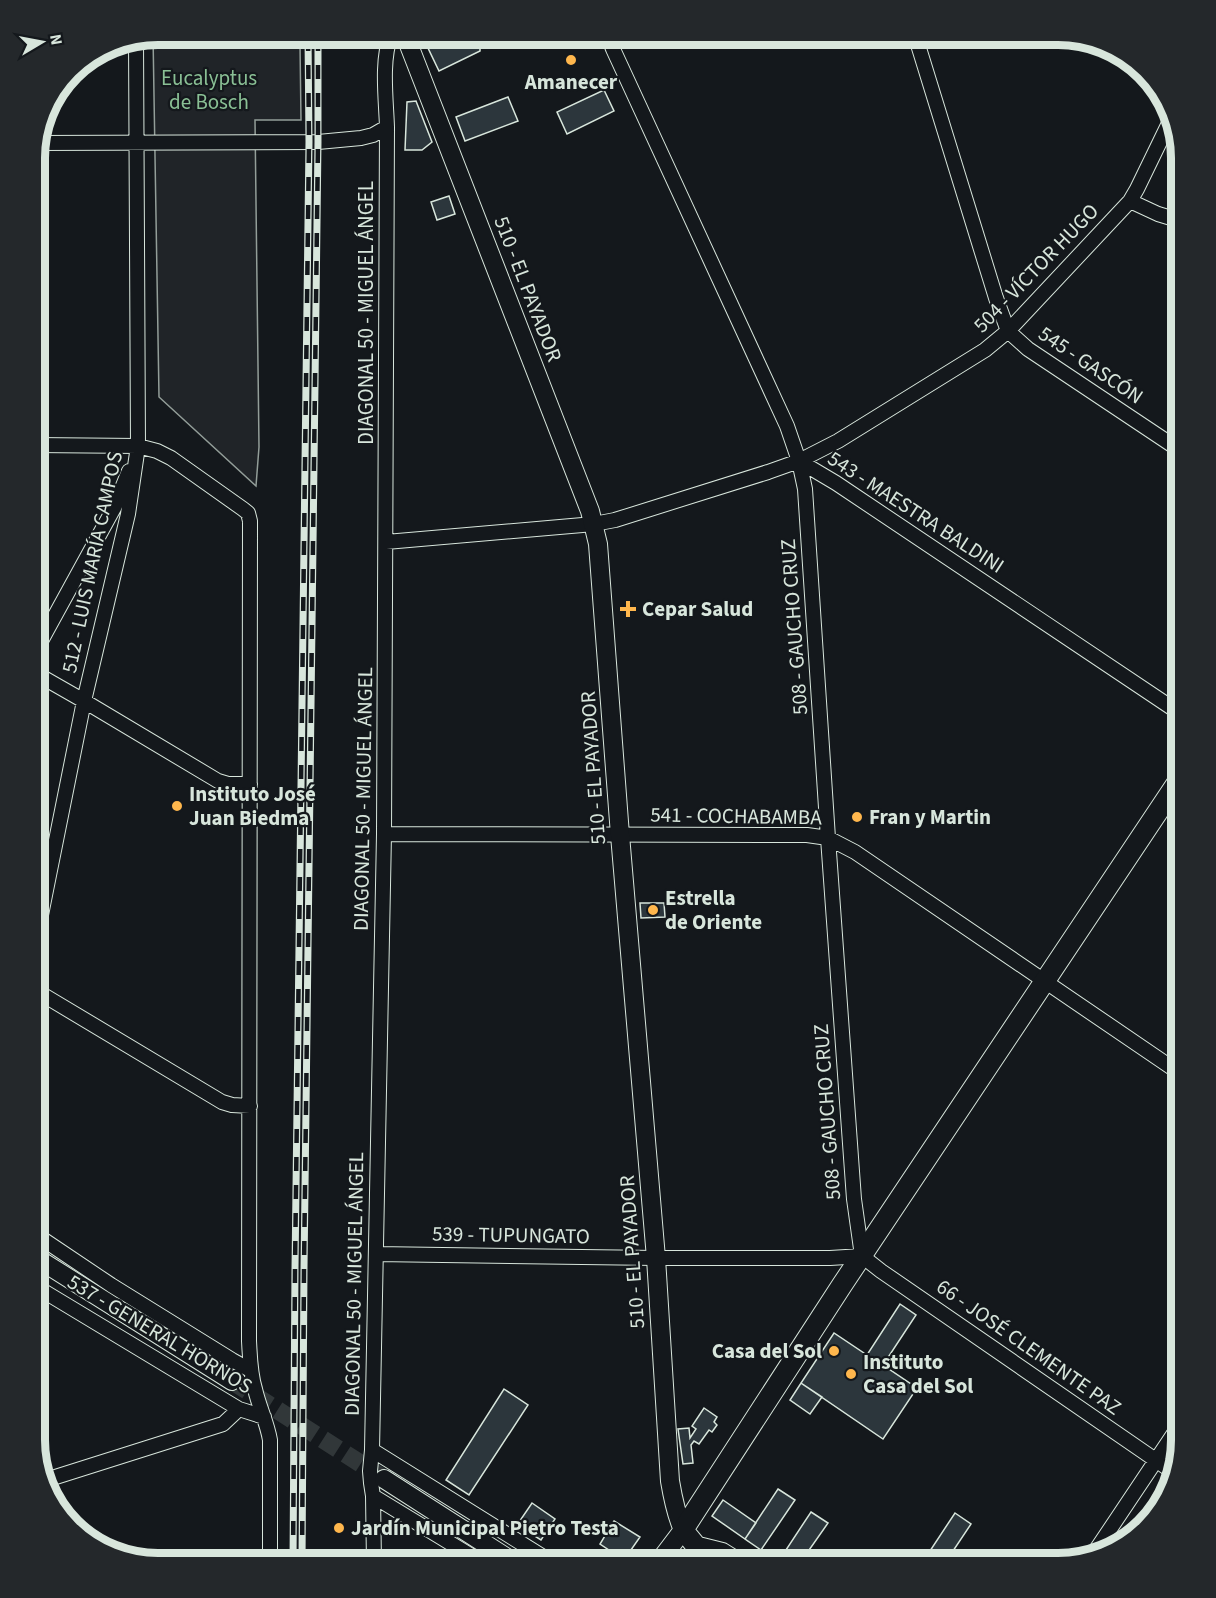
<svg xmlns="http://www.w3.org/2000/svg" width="1216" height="1598" font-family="'Source Sans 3',sans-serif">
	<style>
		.green { fill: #202428; stroke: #939e99; stroke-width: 1.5 }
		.building { fill: #2c363c; stroke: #d8e6dc; stroke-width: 1.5 }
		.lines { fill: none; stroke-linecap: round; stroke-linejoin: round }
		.tertiary-tunnel { stroke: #313739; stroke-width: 18; stroke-dasharray: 18 9; stroke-linecap: butt }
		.minor-casing { stroke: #d8e6dc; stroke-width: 16 }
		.tertiary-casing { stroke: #d8e6dc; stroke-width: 20 }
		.secondary-casing { stroke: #d8e6dc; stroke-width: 22 }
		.minor { stroke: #14181c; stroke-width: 14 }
		.tertiary { stroke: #14181c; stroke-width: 18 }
		.secondary { stroke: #14181c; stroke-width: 20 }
		.rail-casing { stroke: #d8e6dc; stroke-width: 7 }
		.rail { stroke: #14181c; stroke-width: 4.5; stroke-dasharray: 14; stroke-linecap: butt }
		.poi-dot { fill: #ffb74d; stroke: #14181c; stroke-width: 2 }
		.labels { text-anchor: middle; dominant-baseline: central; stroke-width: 4.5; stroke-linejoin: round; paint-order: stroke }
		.park-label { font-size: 21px; fill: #8ac095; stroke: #14181c }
		.poi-label { font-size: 21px; font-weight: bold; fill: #d8e6dc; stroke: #14181c; text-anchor: start }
		.street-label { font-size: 21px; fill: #d8e6dc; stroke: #14181c }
		.rim { fill: none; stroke: #d8e6dc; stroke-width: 8 }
	</style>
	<rect width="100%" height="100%" fill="#14181c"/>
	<path class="green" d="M153,35h140v9l7,1 1,75h-46l4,327 -3,39 -97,-89z"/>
	<path class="building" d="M434,41h46v10l-41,20 -11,-23z
		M604,90l10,21 -47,23 -10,-22z
		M508,97l10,24 -53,20 -9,-24z
		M416,101l16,41 -10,8h-17l2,-48z
		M449,196l6,18 -18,6 -6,-18z
		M640,903h24l1,14 -24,1z
		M900,1304l16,11 -33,50 34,23 -34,51 -82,-56 33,-50 33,22z
		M801,1383l21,14 -12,17 -20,-14z
		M504,1389l24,16 -59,90 -23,-15z
		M704,1408l13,9 -3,5 3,3 -5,7 -3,-2 -10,14 -5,-3 -3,4 2,18 -10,1 -5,-35 11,-1 1,10 6,-9 -4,-3z
		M778,1489l17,11 -34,50 -16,-11z
		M723,1500l33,23 -11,16 -33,-23z
		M532,1503l23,16 -14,21 -24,-15z
		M811,1512l17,11 -28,40h-19l-3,-1z
		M955,1513l16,11 -26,39h-23z
		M614,1521l26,16 -16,23 -24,-16z
		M833,1552l16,11h-24z"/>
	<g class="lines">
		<path class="tertiary-tunnel" d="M232,1381l151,97"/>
		<g class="minor-casing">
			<path id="minor" d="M608,35l5,14 174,377 12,35 6,28 23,349 26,361 8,57
				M915,35l81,263 12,33 20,18 153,102
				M37,143l281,-1 43,-4 12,-3 14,-8
				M1130,201l28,13 23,7
				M35,445l103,1 19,5 14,7 72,51 5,4 2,8 -1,820c1,16 1,32 6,48 4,18 12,33 15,51v123
				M799,461l37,22 345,231
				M386,542l208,-18 21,-4 153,-48 31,-11 39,-20 147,-91 23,-19 122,-130 7,-12 33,-68
				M35,652l79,-144 15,-37
				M35,673l49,28 134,80 10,3h22
				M384,834l423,1 21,3 27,14 326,222
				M35,945l49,-244 44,-187 10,-68 -2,-407
				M35,990l187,112 10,3 18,1
				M35,1234l76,51 121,75 18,10
				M376,1254l280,4h174l32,-2
				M862,1256l19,15 292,201
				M35,1286l204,123 25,8
				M372,1450l181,113
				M46,1480l177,-56 16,-15
				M373,1496l110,67
				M1094,1553l87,-130
				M374,1563l-1,-67 -2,-13 -1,-12 2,-21 12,-616 3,-707c-1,-28 -6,-67 4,-92"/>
		</g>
		<g class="tertiary-casing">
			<path id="tertiary" d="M405,35l185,476 8,33 22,291 36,423 14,223c3,18 6,33 13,49l-25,33
				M35,1257l197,124
				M384,1479l131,84"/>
		</g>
		<g class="secondary-casing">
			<path id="secondary" d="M698,1547l24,6 16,10
				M710,1563l-27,-33 159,-245 339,-508"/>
		</g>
		<use href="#minor" class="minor"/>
		<use href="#tertiary" class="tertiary"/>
		<use href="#secondary" class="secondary"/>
		<g class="rail-casing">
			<path id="rail" d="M293,1563l2,-294 14,-1127 -1,-107
				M302,1563l2,-294 14,-1127v-107"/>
		</g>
		<use href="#rail" class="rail"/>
	</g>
	<g class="poi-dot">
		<circle cx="571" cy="60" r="6"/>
		<path d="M625 600h6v6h6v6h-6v6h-6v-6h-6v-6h6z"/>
		<circle cx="177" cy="806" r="6"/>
		<circle cx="857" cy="817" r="6"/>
		<circle cx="653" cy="910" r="6"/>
		<circle cx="834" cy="1351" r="6"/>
		<circle cx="851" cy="1374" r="6"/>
		<circle cx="339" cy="1528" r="6"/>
	</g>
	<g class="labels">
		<g class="park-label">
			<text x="209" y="78">Eucalyptus<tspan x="209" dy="24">de Bosch</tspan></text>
		</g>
		<g class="poi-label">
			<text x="571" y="82" text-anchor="middle">Amanecer</text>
			<text x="642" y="609">Cepar Salud</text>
			<text x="189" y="794">Instituto José<tspan x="189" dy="24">Juan Biedma</tspan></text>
			<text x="869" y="817">Fran y Martin</text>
			<text x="665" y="898">Estrella<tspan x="665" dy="24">de Oriente</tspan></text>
			<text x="822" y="1351" text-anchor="end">Casa del Sol</text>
			<text x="863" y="1362">Instituto<tspan x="863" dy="24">Casa del Sol</tspan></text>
			<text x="351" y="1528">Jardín Municipal Pietro Testa</text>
		</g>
		<g class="street-label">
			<text transform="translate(1036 268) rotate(-46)">504 - VÍCTOR HUGO</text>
			<text transform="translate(528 289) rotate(69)">510 - EL PAYADOR</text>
			<text transform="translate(366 313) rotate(-90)">DIAGONAL 50 - MIGUEL ÁNGEL</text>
			<text transform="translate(1091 365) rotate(34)">545 - GASCÓN</text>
			<text transform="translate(916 512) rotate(33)">543 - MAESTRA BALDINI</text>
			<text transform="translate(92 562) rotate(-78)">512 - LUIS MARÍA CAMPOS</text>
			<text transform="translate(794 627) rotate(-94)">508 - GAUCHO CRUZ</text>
			<text transform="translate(593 768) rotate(-94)">510 - EL PAYADOR</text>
			<text transform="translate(363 799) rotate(-89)">DIAGONAL 50 - MIGUEL ÁNGEL</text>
			<text transform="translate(736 816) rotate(1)">541 - COCHABAMBA</text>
			<text transform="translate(827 1112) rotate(-94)">508 - GAUCHO CRUZ</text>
			<text transform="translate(511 1235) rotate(1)">539 - TUPUNGATO</text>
			<text transform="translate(632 1252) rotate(-94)">510 - EL PAYADOR</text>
			<text transform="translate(354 1284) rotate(-89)">DIAGONAL 50 - MIGUEL ÁNGEL</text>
			<text transform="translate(160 1334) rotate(31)">537 - GENERAL HORNOS</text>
			<text transform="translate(1029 1347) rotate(35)">66 - JOSÉ CLEMENTE PAZ</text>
		</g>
	</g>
	<path d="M0 0H1216V1598H0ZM158 45H1058A113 113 0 0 1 1171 158V1440A113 113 0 0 1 1058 1553H158A113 113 0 0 1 45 1440V158A113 113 0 0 1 158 45Z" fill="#24282b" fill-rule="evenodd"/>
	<path class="rim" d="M158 45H1058A113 113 0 0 1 1171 158V1440A113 113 0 0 1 1058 1553H158A113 113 0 0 1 45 1440V158A113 113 0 0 1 158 45Z"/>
	<g transform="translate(42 42) rotate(80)" stroke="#14181c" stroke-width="4.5" paint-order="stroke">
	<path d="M0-4.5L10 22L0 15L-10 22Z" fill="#d8e6dc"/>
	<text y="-9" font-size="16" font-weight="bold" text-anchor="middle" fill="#d8e6dc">N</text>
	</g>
</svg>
